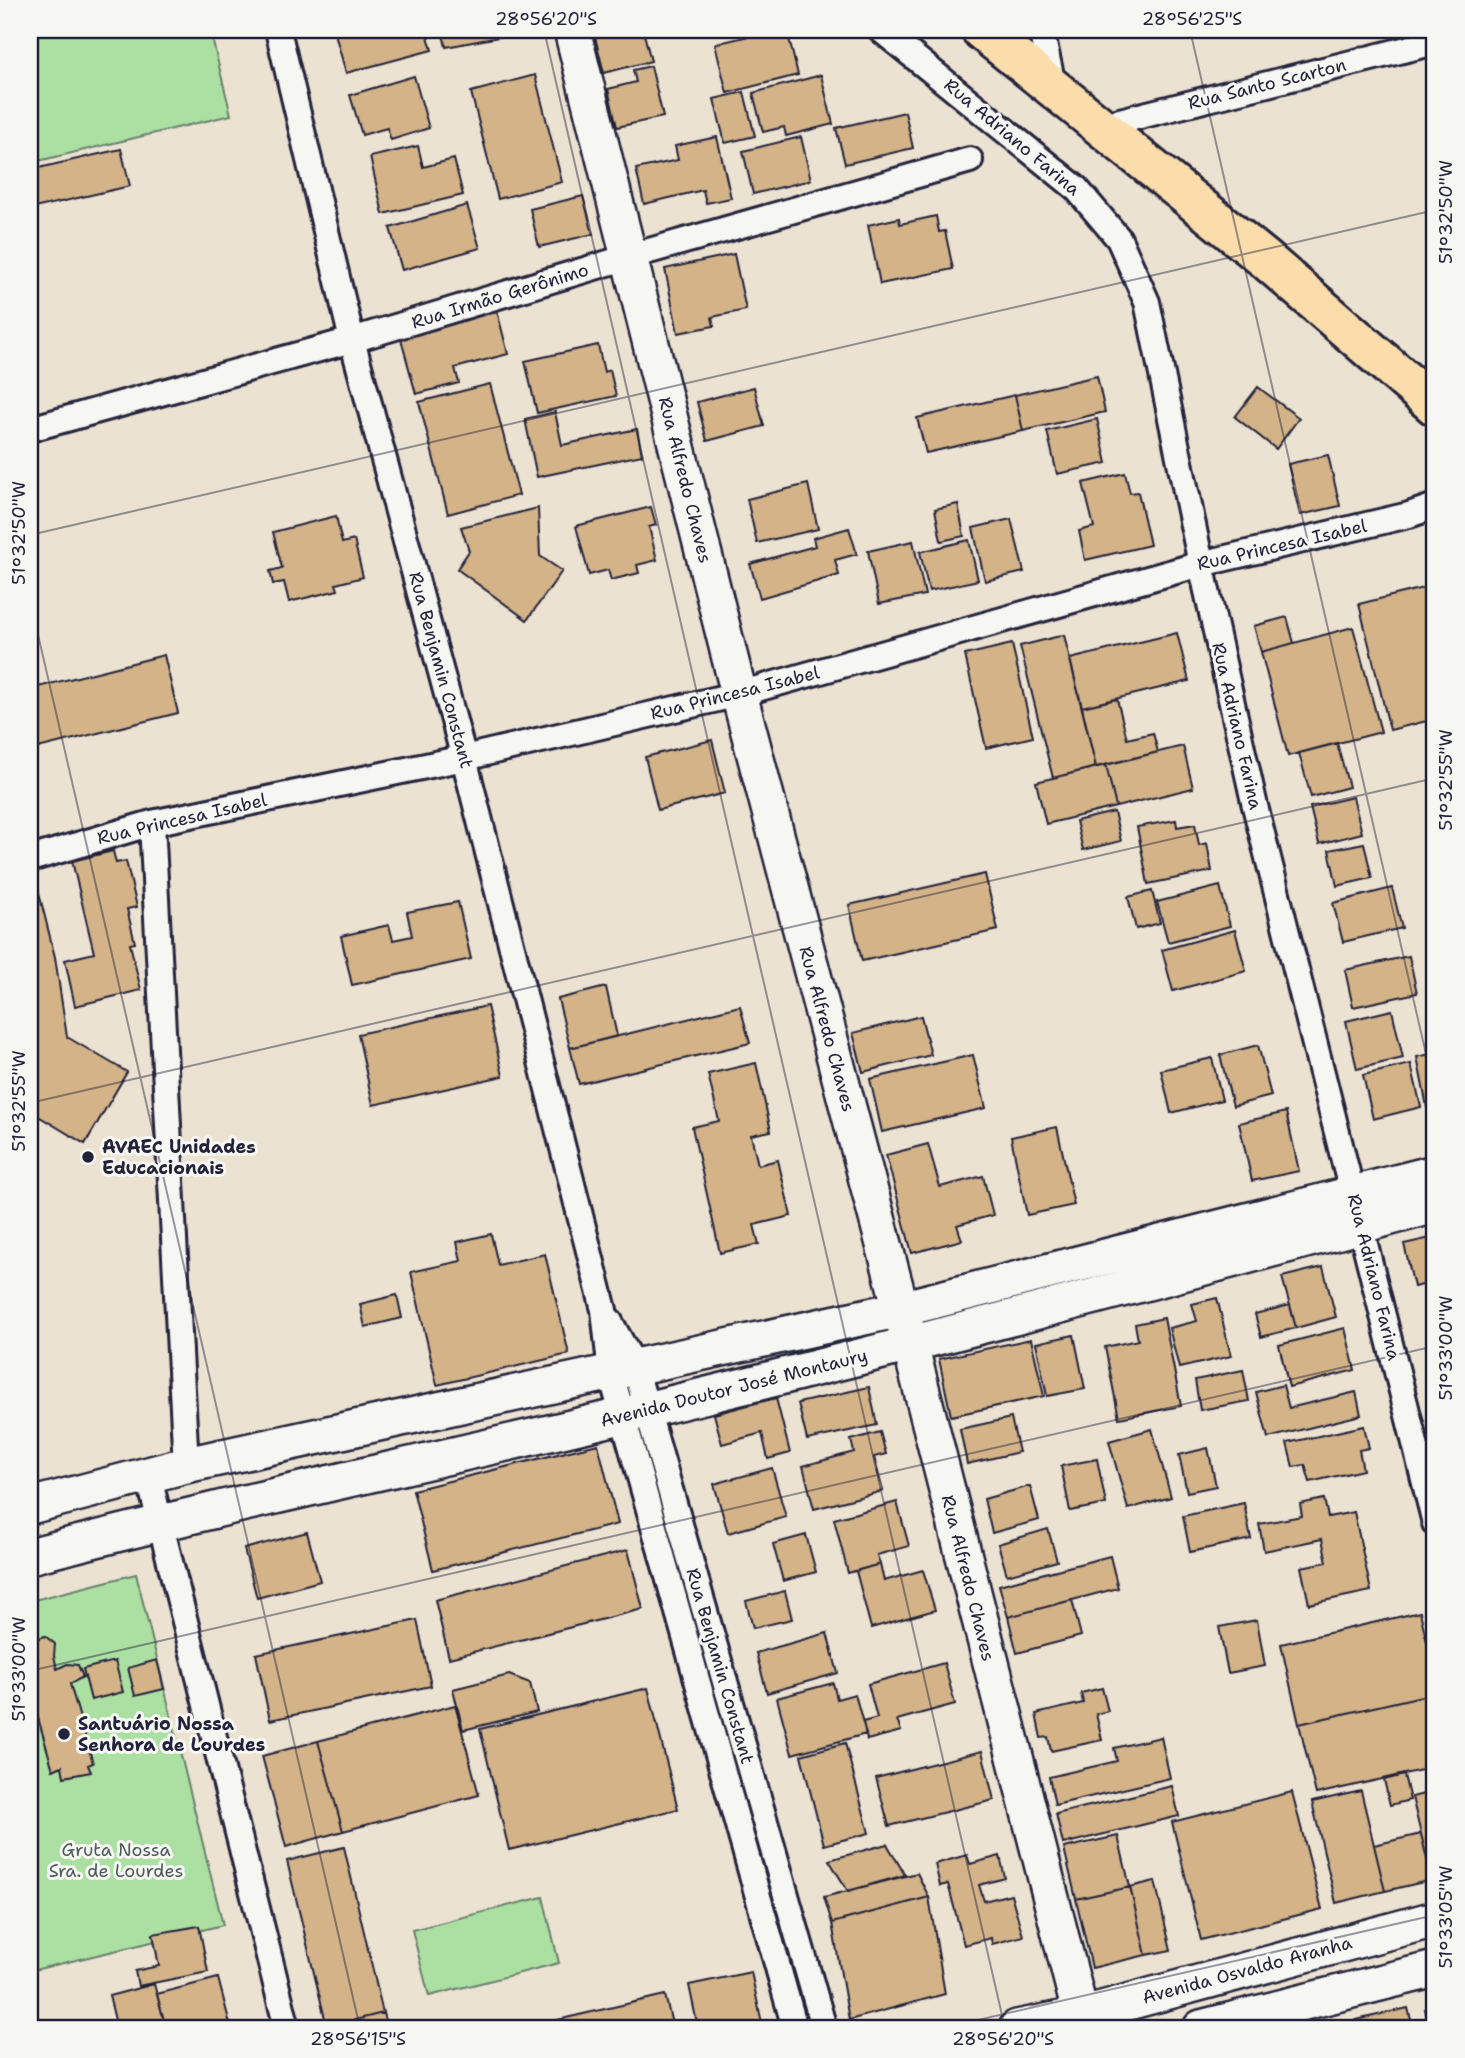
<svg xmlns="http://www.w3.org/2000/svg" width="1465" height="2058" font-family="'Shantell Sans',sans-serif">
	<style>
		.green { fill: #ace0a2; stroke: #67816e; stroke-width: 2 }
		.building { fill: #d3b387; stroke: #22223b; stroke-width: 2 }
		.lines { fill: none; stroke-linecap: round; stroke-linejoin: round }
		.street-casing { stroke: #22223b; stroke-width: 30 }
		.secondary-casing { stroke: #22223b; stroke-width: 40 }
		.highway-casing { stroke: #22223b; stroke-width: 44 }
		.street { stroke: #f6f6f2; stroke-width: 24 }
		.secondary { stroke: #f6f6f2; stroke-width: 35 }
		.highway { stroke: #fbddab; stroke-width: 38 }
		.ticks { fill: none; stroke: #22223b; stroke-width: 2; stroke-opacity: 0.45 }
		.poi-dot { fill: #22223b; stroke: #f6f6f2; stroke-width: 2.5 }
		.labels { text-anchor: middle; dominant-baseline: central; stroke-width: 6; stroke-linejoin: round; paint-order: stroke }
		.street-label { font-size: 18px; fill: #22223b; stroke: #f6f6f2 }
		.poi-label { font-size: 18px; font-weight: bold; fill: #22223b; stroke: #f6f6f2; text-anchor: start }
		.park-label { font-size: 18px; fill: #4b5b5a; stroke: #f6f6f2 }
		.neatline { fill: none; stroke: #22223b; stroke-width: 2.5 }
		.ticks-label { font-size: 18px; text-anchor: middle; fill: #22223b }
	</style>
	<rect width="100%" height="100%" fill="#ece2d2"/>
	<filter id="ink" filterUnits="userSpaceOnUse"><feTurbulence type="fractalNoise" baseFrequency=".0143" numOctaves="2"/><feDisplacementMap in="SourceGraphic" scale="14" xChannelSelector="R" yChannelSelector="G"/><feConvolveMatrix kernelMatrix="1 2 1 2 8 2 1 2 1" color-interpolation-filters="sRGB"/></filter>
	<g filter="url(#ink)">
		<path class="green" d="M30,30h180l21,85 -201,48z
			M136,1574l87,351 -193,46v-370z
			M543,1897l16,66 -130,33 -17,-66z"/>
		<path class="building" d="M334,30h92l6,20 -86,23z
			M442,30h60l2,6 -58,11z
			M623,30h20l8,31 -47,12 -9,-36z
			M774,30h13l11,45 -71,18 -12,-49z
			M651,66l12,51 -46,10 -9,-38 28,-7 -3,-12z
			M535,75l27,107 -64,17 -27,-107z
			M821,75l12,49 -47,12 -2,-9 -21,5 -10,-39z
			M414,76l15,52 -38,12 -4,-12 -25,7 -12,-40z
			M744,92l11,44 -30,7 -11,-44z
			M905,112l8,36 -68,16 -9,-36z
			M717,137l14,61 -25,5 -3,-13 -59,14 -8,-35 42,-9 -3,-14z
			M801,137l10,43 -58,14 -10,-43z
			M418,146l5,21 31,-8 9,36 -80,19 -13,-57z
			M121,149l9,37 -100,23v-39z
			M583,196l10,38 -54,13 -9,-38z
			M467,205l13,43 -78,22 -12,-42z
			M936,216l3,16 6,-1 8,38 -73,15 -12,-59 31,-7 1,6z
			M734,254l12,56 -34,7 2,9 -36,7 -13,-64z
			M496,307l12,47 -53,14 4,15 -43,11 -17,-62z
			M598,345l6,27 6,-2 6,26 -79,17 -12,-52z
			M1097,376l8,36 -82,19 -8,-36z
			M490,384l29,111 -71,19 -29,-112z
			M754,387l10,39 -57,15 -10,-39z
			M1258,387l41,31 -23,31 -41,-32z
			M1015,395l8,36 -97,22 -9,-35z
			M555,412l7,33 75,-16 5,26 -105,22 -12,-58z
			M1097,419l10,44 -50,11 -10,-43z
			M1328,455l12,51 -40,9 -12,-51z
			M1125,473l5,20 8,-1 12,53 -65,15 -6,-29 15,-4 -11,-44z
			M808,484l10,45 -61,14 -10,-44z
			M958,504l6,32 -23,5 -6,-32z
			M651,507l5,18 -7,2 8,33 -20,5 2,8 -28,7 -3,-10 -19,5 -13,-49z
			M538,508l2,48 22,15 -35,49 -70,-51 12,-18 -8,-24z
			M336,516l6,27 12,-3 9,37 -27,7 2,6 -49,12 -5,-20 -11,2 -3,-13 12,-3 -9,-36z
			M1011,519l13,53 -39,9 -12,-53z
			M849,528l8,26 -22,6 4,15 -79,23 -10,-34 65,-18 -2,-8z
			M969,540l9,40 -49,11 -9,-39z
			M913,541l12,54 -46,9 -11,-53z
			M1435,585v134l-45,11 -31,-126z
			M1287,617l7,26 -33,9 -7,-26z
			M1353,627l28,105 -93,24 -27,-104z
			M1177,633l12,48 -107,26 -12,-48z
			M1064,635l32,132 -43,11 -33,-132z
			M1012,644l21,93 -47,11 -21,-93z
			M164,655l14,58 -148,37v-61z
			M1117,699l10,40 26,-6 5,19 -62,15 -14,-60z
			M712,740l13,53 -67,17 -13,-53z
			M1337,743l12,44 -38,10 -12,-44z
			M1183,746l10,42 -77,19 -10,-42z
			M1106,765l10,42 -70,17 -10,-42z
			M1353,797l9,36 -43,11 -9,-37z
			M1114,812l7,29 -38,9 -7,-29z
			M1176,820l1,7 18,-3 4,21 8,-2 5,28 -64,13 -11,-57z
			M1364,843l8,35 -35,8 -8,-36z
			M113,851l3,12 10,-2 11,46 -10,2 8,34 -5,1 11,46 -66,16 -10,-46 29,-7 -22,-92z
			M985,874l13,56 -136,31 -13,-56z
			M37,885l18,72 12,80 60,35 -42,72 -55,-33v-225z
			M1220,886l10,40 -62,16 -11,-40z
			M1392,888l10,40 -59,14 -10,-39z
			M1152,891l8,32 -24,6 -8,-32z
			M458,902l13,57 -119,26 -11,-49 48,-11 4,15 19,-4 -5,-24z
			M1235,930l11,41 -73,20 -11,-41z
			M1409,956l8,37 -64,14 -8,-37z
			M606,987l11,49 -47,12 -12,-49z
			M487,1006l16,70 -130,29 -15,-71z
			M740,1006l10,37 -171,41 -9,-36z
			M1392,1010l11,48 -46,11 -11,-48z
			M921,1016l10,39 -68,17 -10,-39z
			M1258,1045l13,51 -38,10 -13,-51z
			M1435,1053v52l-8,2 -10,-50z
			M973,1055l13,53 -104,24 -12,-53z
			M1212,1058l10,42 -51,13 -10,-43z
			M756,1063l15,68 -20,4 7,30 20,-5 13,56 -37,9 5,19 -39,9 -28,-126 27,-6 -11,-47z
			M1411,1064l10,43 -48,12 -10,-44z
			M1286,1112l13,59 -47,10 -13,-58z
			M1057,1127l17,78 -47,10 -16,-78z
			M928,1144l12,43 43,-11 10,39 -36,10 5,15 -50,13 -26,-98z
			M491,1234l7,31 47,-11 24,100 -132,31 -26,-113 50,-11 -4,-19z
			M1435,1237v45l-21,5 -10,-43z
			M1323,1267l13,50 -40,11 -14,-51z
			M397,1295l5,23 -37,9 -5,-23z
			M1217,1298l14,58 -52,12 -10,-40 28,-7 -5,-17z
			M1290,1305l6,23 -35,9 -6,-23z
			M1164,1318l17,88 -62,12 -14,-71 33,-7 -3,-16z
			M1345,1328l10,42 -66,17 -10,-42z
			M1074,1335l11,54 -38,7 -11,-53z
			M1031,1339l13,57 -93,20 -12,-57z
			M1243,1370l6,31 -49,9 -5,-30z
			M1283,1385l6,23 67,-16 5,23 -93,23 -12,-46z
			M869,1387l8,38 -70,15 -9,-37z
			M776,1398l14,55 -22,6 -6,-26 -40,11 -8,-30z
			M1011,1418l8,34 -52,12 -7,-35z
			M1364,1426l5,22 -10,2 4,20 -53,12 -5,-17 -12,2 -6,-24z
			M1152,1429l19,68 -43,12 -19,-68z
			M880,1432l6,22 -12,3 9,34 -69,18 -11,-43 51,-14 -3,-12z
			M598,1444l20,80 -185,46 -20,-80z
			M1208,1448l8,38 -29,6 -8,-37z
			M1097,1459l9,45 -36,7 -9,-45z
			M772,1468l14,49 -58,16 -14,-49z
			M1030,1486l9,34 -47,13 -8,-34z
			M1324,1499l4,18 26,-5 17,79 -62,13 -8,-37 26,-5 -5,-23 -58,12 -5,-27 43,-8 -2,-12z
			M897,1502l12,44 -32,9 3,9 -32,9 -14,-54z
			M1244,1503l7,36 -61,13 -7,-36z
			M1048,1529l9,32 -50,14 -9,-31z
			M307,1532l13,49 -63,17 -13,-49z
			M806,1535l10,37 -33,9 -10,-37z
			M628,1550l15,59 -194,49 -14,-58z
			M1110,1556l8,32 -110,29 -9,-32z
			M880,1564l4,17 39,-11 12,40 -64,18 -15,-57z
			M785,1591l7,28 -39,9 -7,-27z
			M1072,1600l9,36 -64,17 -9,-36z
			M1420,1612l15,64v17l-136,31 -18,-80z
			M417,1620l14,66 -161,34 -14,-66z
			M1257,1620l8,46 -37,7 -9,-46z
			M827,1633l11,40 -71,20 -11,-40z
			M45,1636l10,8 -1,12 3,13 10,-5 11,1 5,12 -13,7 23,79 -5,2 3,7 -27,5 -2,-11 -9,4 -19,-66 -4,1v-30l8,-15 -5,-6 1,-14z
			M157,1660l7,29 -29,7 -7,-28z
			M115,1661l8,31 -32,8 -8,-31z
			M944,1663l11,41 -58,16 4,11 -34,9 -4,-18 14,-4 -9,-34z
			M509,1675l21,8 7,29 -74,18 -10,-41z
			M833,1683l4,16 18,-5 11,40 -74,20 -15,-56z
			M648,1688l30,121 -169,41 -29,-121z
			M1102,1688l6,23 -12,3 6,26 -51,11 -3,-14 -7,1 -5,-24 47,-11 -2,-10z
			M1435,1693v74l-119,27 -17,-70z
			M455,1705l24,90 -136,36 -25,-90z
			M1161,1737l9,41 -115,27 -6,-28 68,-16 -3,-13z
			M318,1741l25,90 -57,16 -24,-91z
			M845,1743l24,90 -45,12 -23,-90z
			M982,1751l12,49 -105,26 -13,-48z
			M1404,1775l6,25 -20,5 -6,-25z
			M1172,1786l7,30 -116,28 -7,-30z
			M1361,1791l24,100 -49,12 -24,-101z
			M1435,1791v88l-3,1 -20,-83z
			M1292,1792l30,117 -121,31 -29,-118z
			M1421,1834l11,46 -47,11 -11,-46z
			M1118,1836l12,51 -54,12 -12,-51z
			M887,1844l18,31 -57,16 -19,-31z
			M344,1847l39,166 -56,14 -40,-166z
			M967,1855l3,9 30,-8 5,22 -26,7 5,16 27,-7 12,42 -31,8 -1,-6 -27,7 -16,-61 -8,2 -5,-22z
			M917,1873l12,24 -97,26 -8,-26z
			M1155,1881l16,69 -25,5 -16,-68z
			M1130,1887l16,68 -54,13 -16,-69z
			M929,1897l16,97 -96,26 -17,-97z
			M199,1926l9,46 -70,14 -3,-15 24,-5 -6,-32z
			M751,1972l12,56h-65l-9,-43z
			M218,1978l12,46 -17,4h-47l-9,-34z
			M154,1984l12,44h-49l-8,-32z
			M665,1995l8,33h-150z
			M1435,2006v22h-5l-5,-19z
			M1408,2008l5,20h-91z
			M383,2013l4,15h-60v-1z"/>
		<g class="lines">
			<g class="street-casing">
				<path id="street" d="M278,30l74,310 112,418 140,552 7,64 184,654
					M881,30l195,158 43,51 28,63 54,262 53,238 181,721
					M1041,30l13,59
					M1100,126l335,-84
					M30,429l322,-89 276,-83 342,-97
					M152,823l34,642
					M30,859l122,-36 312,-65 275,-64 462,-130 208,-49 26,-9
					M609,1320l26,47 189,661
					M148,1474l139,554"/>
			</g>
			<g class="secondary-casing">
				<path id="secondary" d="M572,30l167,664 162,615 183,719
					M30,1506l156,-41 715,-156 534,-136
					M30,1556c197,-52 397,-93 595,-141 271,-65 541,-137 810,-210
					M1017,2028l63,-13 355,-96
					M1201,2028l234,-59"/>
			</g>
			<g class="highway-casing">
				<path id="highway" d="M981,30l284,229 170,147"/>
			</g>
			<use href="#street" class="street"/>
			<use href="#secondary" class="secondary"/>
			<use href="#highway" class="highway"/>
		</g>
	</g>
	<path class="ticks" d="M544,30l461,1998M1190,30l245,1063M30,535l1405,-325M30,600l330,1428M30,1103l1405,-325M30,1671l1405,-325M943,2028l492,-113"/>
	<g class="poi-dot">
		<circle cx="88" cy="1157" r="7"/>
		<circle cx="64" cy="1734" r="7"/>
	</g>
	<g class="labels">
		<g class="street-label">
			<text transform="translate(1267 84) rotate(-14)">Rua Santo Scarton</text>
			<text transform="translate(1012 137) rotate(40)">Rua Adriano Farina</text>
			<text transform="translate(500 296) rotate(-17)">Rua Irmão Gerônimo</text>
			<text transform="translate(685 480) rotate(76)">Rua Alfredo Chaves</text>
			<text transform="translate(1282 545) rotate(-13)">Rua Princesa Isabel</text>
			<text transform="translate(441 670) rotate(75)">Rua Benjamin Constant</text>
			<text transform="translate(735 693) rotate(-14)">Rua Princesa Isabel</text>
			<text transform="translate(1237 726) rotate(77)">Rua Adriano Farina</text>
			<text transform="translate(182 819) rotate(-13)">Rua Princesa Isabel</text>
			<text transform="translate(827 1029) rotate(75)">Rua Alfredo Chaves</text>
			<text transform="translate(1374 1277) rotate(76)">Rua Adriano Farina</text>
			<text transform="translate(734 1388) rotate(-14)">Avenida Doutor José Montaury</text>
			<text transform="translate(968 1578) rotate(76)">Rua Alfredo Chaves</text>
			<text transform="translate(720 1666) rotate(74)">Rua Benjamin Constant</text>
			<text transform="translate(1247 1970) rotate(-15)">Avenida Osvaldo Aranha</text>
		</g>
		<g class="poi-label">
			<text x="102" y="1147">AVAEC Unidades<tspan x="102" dy="21">Educacionais</tspan></text>
			<text x="78" y="1724">Santuário Nossa<tspan x="78" dy="21">Senhora de Lourdes</tspan></text>
		</g>
		<g class="park-label">
			<text x="116" y="1850">Gruta Nossa<tspan x="116" dy="21">Sra. de Lourdes</tspan></text>
		</g>
	</g>
	<rect width="1465" height="2058" fill="none" stroke="#f6f6f2" stroke-width="77"/>
	<rect x="38" y="38" width="1388" height="1982" class="neatline"/>
	<g class="ticks-label">
		<text x="546" y="25">28°56'20"S</text>
		<text x="1192" y="25">28°56'25"S</text>
		<text transform="translate(1446 212) rotate(-90)" y="6">51°32'50"W</text>
		<text transform="translate(19 533) rotate(-90)" y="6">51°32'50"W</text>
		<text transform="translate(1446 780) rotate(-90)" y="6">51°32'55"W</text>
		<text transform="translate(19 1101) rotate(-90)" y="6">51°32'55"W</text>
		<text transform="translate(1446 1348) rotate(-90)" y="6">51°33'00"W</text>
		<text transform="translate(19 1669) rotate(-90)" y="6">51°33'00"W</text>
		<text transform="translate(1446 1917) rotate(-90)" y="6">51°33'05"W</text>
		<text x="358" y="2045">28°56'15"S</text>
		<text x="1003" y="2045">28°56'20"S</text>
	</g>
</svg>
